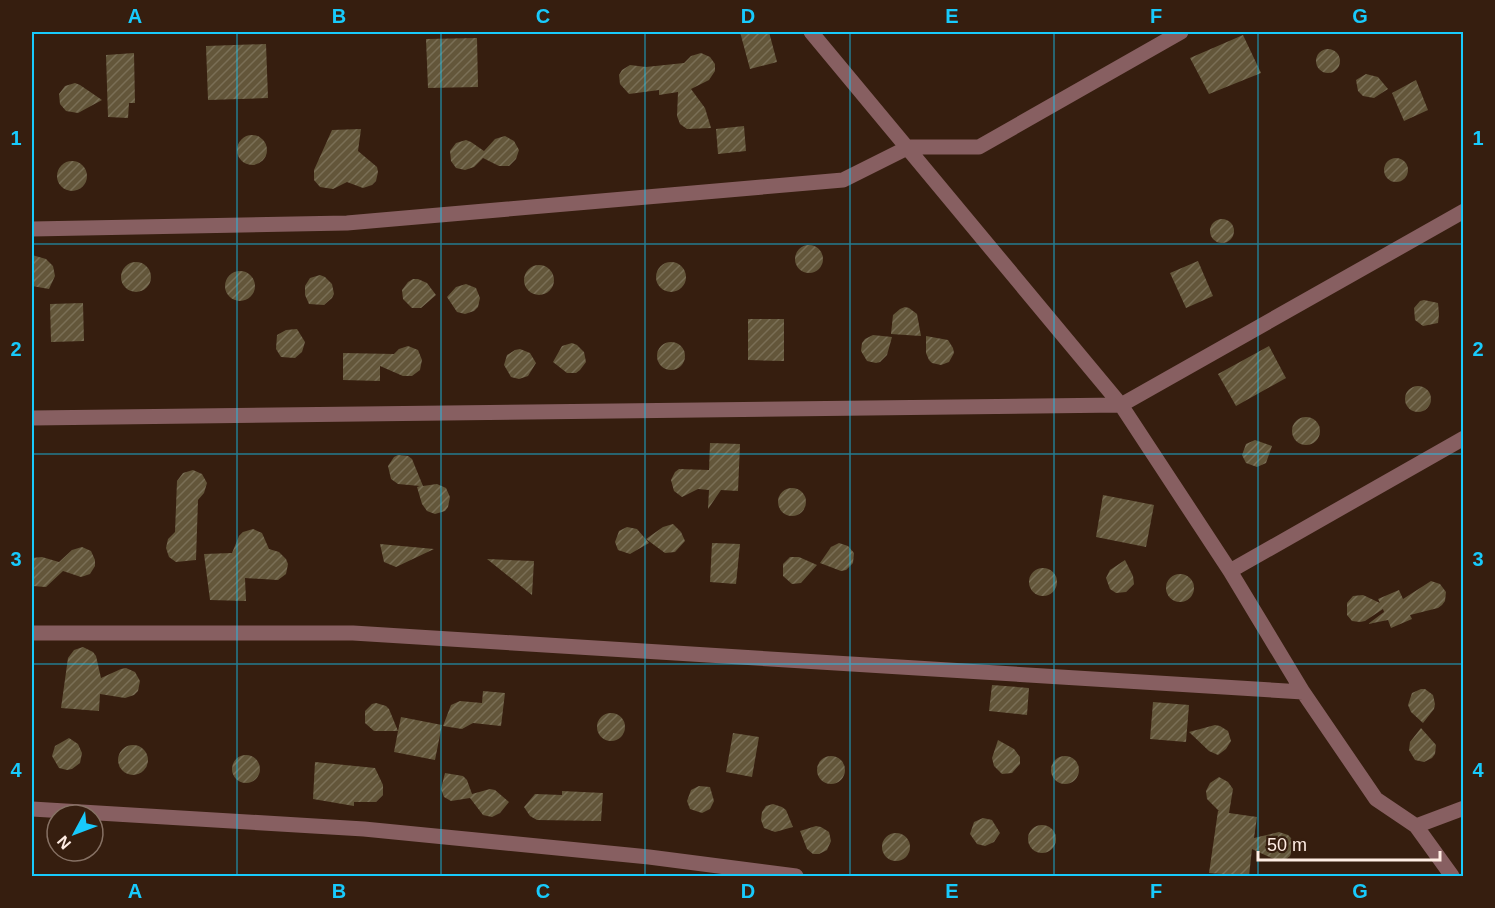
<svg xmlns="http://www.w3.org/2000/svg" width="1495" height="908" font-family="Arial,sans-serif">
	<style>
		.building { fill: url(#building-hatch) }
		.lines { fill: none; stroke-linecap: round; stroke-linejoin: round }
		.minor { stroke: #875f61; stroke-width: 15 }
		.grid { fill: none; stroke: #18cafc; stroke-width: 1.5; stroke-opacity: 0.55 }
		.neatline { fill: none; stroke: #18cafc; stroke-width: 2 }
		.grid-label { font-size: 20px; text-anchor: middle; font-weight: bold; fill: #18cafc }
	</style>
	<defs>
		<pattern id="building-hatch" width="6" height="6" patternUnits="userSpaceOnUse" patternTransform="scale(1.5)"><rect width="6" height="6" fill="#63563a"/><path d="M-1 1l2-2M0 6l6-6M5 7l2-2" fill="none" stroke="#7a6f56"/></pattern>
	</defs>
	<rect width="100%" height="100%" fill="#361e0f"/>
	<path class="building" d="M740,32h29l8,30 -27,7z
		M1243,35l18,38 -52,21 -19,-36z
		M477,38l1,49 -50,1 -2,-49z
		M266,44l2,54 -60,2 -2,-54z
		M1316 61a12 12 0 1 1 24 0a12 12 0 1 1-24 0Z
		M134,53l1,50h-6l-1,15 -20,-1 -2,-62z
		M701,53l9,4 5,7v7l-6,9 -18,9 14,19 6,20 -24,1 -7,-5 -3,-8 1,-24 -19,3v-5l-30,4 -9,-10 -1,-9 3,-5 8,-5 16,2 38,-4 7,-7z
		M1366,74l12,3 10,12 -14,9 -11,-2 -5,-5 -2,-11z
		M1416,80l12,30 -24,11 -12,-28z
		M75,83l5,2 22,15 -24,13 -12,-2 -6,-7 -1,-10 6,-8z
		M744,126l2,25 -28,3 -2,-25z
		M361,129l-3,22 19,16 1,5 -2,9 -4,4 -9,3 -16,-6 -14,7 -13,-2 -6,-7v-10l18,-40z
		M237 150a15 15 0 1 1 30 0a15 15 0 1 1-30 0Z
		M505,136l9,5 5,9 -3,9 -7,7h-10l-16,-8 -9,9 -9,3 -9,-2 -5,-7 -1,-10 6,-8 10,-3 5,2 13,9 11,-12z
		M1384 170a12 12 0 1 1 24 0a12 12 0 1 1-24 0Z
		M57 176a15 15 0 1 1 30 0a15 15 0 1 1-30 0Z
		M1210 231a12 12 0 1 1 24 0a12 12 0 1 1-24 0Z
		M795 259a14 14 0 1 1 28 0a14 14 0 1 1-28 0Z
		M32,255l14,4 7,7 2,10 -6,13 -17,-3z
		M1198,261l15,35 -27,12 -16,-35z
		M656 277a15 15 0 1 1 30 0a15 15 0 1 1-30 0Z
		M121 277a15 15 0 1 1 30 0a15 15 0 1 1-30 0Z
		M524 280a15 15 0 1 1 30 0a15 15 0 1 1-30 0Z
		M225 286a15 15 0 1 1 30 0a15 15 0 1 1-30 0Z
		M320,275l5,2 7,7 2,10 -2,4 -8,7 -15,-1 -4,-9v-9l5,-8z
		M413,279h5l9,4 9,12 -15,13h-9l-9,-9 -1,-9 6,-8z
		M466,284l10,4 4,10 -2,9 -4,4 -9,3 -8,-2 -10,-15 9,-10z
		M1424,300l14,3 1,11 -1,9 -15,3 -8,-6 -1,-12 6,-7z
		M83,303l1,38 -33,1 -1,-38z
		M905,307l4,1 8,6 4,22 -30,-2 2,-19 7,-6z
		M748,319h36v42l-36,-1z
		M297,329l8,13 -3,10 -7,6 -14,-1 -5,-8 1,-14 9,-5z
		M873,335l19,2 -5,18 -7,7 -4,1 -9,-2 -6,-10 1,-8 3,-4z
		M926,336l22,4 5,8 1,5 -5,9 -8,3 -9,-2 -3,-3 -3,-7z
		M657 356a14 14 0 1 1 28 0a14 14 0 1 1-28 0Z
		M572,343l5,2 7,7 2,10 -6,8 -4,3h-9l-14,-11 9,-16z
		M408,346l10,4 4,10 -2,10 -8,6h-9l-23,-10v15l-37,-1v-27l51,1 5,-5z
		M1269,346l17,32 -50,28 -18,-32z
		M520,349l10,4 6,10 -8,13 -9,3 -8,-2 -7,-12 3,-10 8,-5z
		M1405 399a13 13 0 1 1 26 0a13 13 0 1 1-26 0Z
		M1292 431a14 14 0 1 1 28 0a14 14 0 1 1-28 0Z
		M1255,440l17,6 -6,17 -9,4 -11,-4 -4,-8 4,-11z
		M710,443l30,1 -2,47 -17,-1 -13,19 1,-19 -11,-1 -16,8 -8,-6 -3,-11 4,-8 4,-3 30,1z
		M398,455l10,1 4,3 11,27 14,-2 9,4 4,9 -2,10 -3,4 -10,3 -8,-3 -5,-7 -5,-17 3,-1 -22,-2 -7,-5 -3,-13 6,-9z
		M193,470l9,4 5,9 -3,10 -6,7 -2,60 -20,2 -7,-5 -3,-9 2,-9 7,-7 2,-51 6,-8z
		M778 502a14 14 0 1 1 28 0a14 14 0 1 1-28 0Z
		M1103,495l51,10 -8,42 -50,-10z
		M673,524l8,8 4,9 -10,11 -10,1 -19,-14 17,-12z
		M627,527l10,2 12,14 -19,11 -12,-4 -3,-8 4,-11z
		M253,529l9,4 7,16 10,3 7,7 2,5 -2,10 -8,6 -33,-2 1,23 -36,-1 -6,-46 28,-1 7,-17 4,-4z
		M712,543l28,1 -4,40 -26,-2z
		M839,543l9,3 6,7 -1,10 -7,7 -5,1 -21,-8 11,-16z
		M380,544l54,5 -38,18 -12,-5z
		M82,547l9,4 4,9v6l-5,8 -9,3 -18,-6 -17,16 -14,-1v-28l10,-1 17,5 13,-12z
		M790,557h9l18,8 -16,18 -9,1 -9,-8v-12z
		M487,559l47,2 -2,34z
		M1125,560l8,16 1,8 -8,8 -10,1 -6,-4 -4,-11 4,-8z
		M1029 582a14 14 0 1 1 28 0a14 14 0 1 1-28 0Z
		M1166 588a14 14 0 1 1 28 0a14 14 0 1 1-28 0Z
		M1431,581l9,3 6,8 -1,9 -3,4 -4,3 -28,7 2,4 -21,9 -3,-8 -20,4 16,-12 -1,-3 -18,12 -5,1 -8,-1 -5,-6v-12l6,-7 10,-1 17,8 -2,-4 21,-9 4,9z
		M83,647l10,5 3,4 5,22 20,-9 5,-1 9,4 5,9 -2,10 -4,4 -9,3 -25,-4 -1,17 -38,-3 7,-50 6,-8z
		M992,685l37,3 -2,27 -38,-4z
		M1421,689h4l8,6 2,9 -1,5 -11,14 -12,-11 -3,-7 4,-12z
		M483,691l22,2 -4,33 -28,-3 -11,6 -19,-3 8,-21 9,-4 22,2z
		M1153,702l36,3 -3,37 -36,-3z
		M376,703l10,3 3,3 9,22 3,-14 41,8 -7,35 -41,-8 4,-21h-24l-9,-8v-12l7,-7z
		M597 727a14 14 0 1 1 28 0a14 14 0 1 1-28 0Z
		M1215,725l5,1 8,5 3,10 -5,8 -8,6 -9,-4 -20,-19z
		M1421,728l15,17 -1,9 -3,4 -8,4 -9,-2 -6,-10 1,-8z
		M733,733l26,4 -7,40 -26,-5z
		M69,738l9,6 4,9 -2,10 -8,6 -5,1 -8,-2 -7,-12 3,-10z
		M998,740l16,9 6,8v7l-8,9 -10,1 -8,-8 -2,-8z
		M118 760a15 15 0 1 1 30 0a15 15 0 1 1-30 0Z
		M232 769a14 14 0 1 1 28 0a14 14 0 1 1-28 0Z
		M1051 770a14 14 0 1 1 28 0a14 14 0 1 1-28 0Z
		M817 770a14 14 0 1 1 28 0a14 14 0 1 1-28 0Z
		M315,762l60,6 8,17v10l-7,7h-22v4l-41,-7z
		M445,773l18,3 4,4 5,14 18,-5 5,1 14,12 -9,11 -8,4 -9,-2 -13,-17 -19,3 -7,-4 -3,-8z
		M1219,777l9,5 5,7 -4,24 28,4 -3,21 25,-6 9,3 3,3 3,9 -4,9 -4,3 -10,1 -24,-11 -3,27 -40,-3 9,-62h1l-12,-12 -1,-8 4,-8z
		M699,786l11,1 4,14 -4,8 -8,4 -12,-4 -3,-8 4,-11z
		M562,791l41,2 -2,28 -64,-1 -7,-4 -6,-9 11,-13 27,1z
		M773,804l9,3 4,3 7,17 -18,5 -11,-4 -3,-8 1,-8 4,-6z
		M983,818l9,2 8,13 -6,9 -9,4 -8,-2 -7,-10 4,-12z
		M1028 839a14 14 0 1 1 28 0a14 14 0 1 1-28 0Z
		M816,826l5,1 8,5 2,9 -4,9 -8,4h-6l-6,-5 -7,-18z
		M882 847a14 14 0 1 1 28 0a14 14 0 1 1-28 0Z"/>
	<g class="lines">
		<path class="minor" d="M811,32l310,373 109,166 73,121 73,107 40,27 36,50
			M32,229l315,-6 496,-43 66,-33h70l202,-115
			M32,418l1089,-13 343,-194
			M1230,571l234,-133
			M32,633h321l950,59
			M32,809l332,20 285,28 147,19
			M1416,826l48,-18"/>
	</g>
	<path class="grid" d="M237,32v844M441,32v844M645,32v844M850,32v844M1054,32v844M1258,32v844M32,244h1432M32,454h1432M32,664h1432"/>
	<rect width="1495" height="908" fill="none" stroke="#361e0f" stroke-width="66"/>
	<g transform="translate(75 833) rotate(229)"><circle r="28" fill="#361e0f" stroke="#867164" stroke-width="1.5"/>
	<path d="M0-4.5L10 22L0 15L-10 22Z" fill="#18cafc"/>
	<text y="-9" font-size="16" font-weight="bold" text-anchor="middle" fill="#ffede4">N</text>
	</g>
	<path d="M1258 851v9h182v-9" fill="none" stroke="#ffede4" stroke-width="3"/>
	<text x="1267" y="851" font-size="18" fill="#ffede4" stroke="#361e0f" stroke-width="4.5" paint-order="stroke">50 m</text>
	<rect x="33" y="33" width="1429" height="842" class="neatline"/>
	<g class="grid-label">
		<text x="135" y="23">A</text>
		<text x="339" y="23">B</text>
		<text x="543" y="23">C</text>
		<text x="748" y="23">D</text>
		<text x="952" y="23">E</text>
		<text x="1156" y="23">F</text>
		<text x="1360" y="23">G</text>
		<text x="16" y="145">1</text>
		<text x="1478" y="145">1</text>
		<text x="16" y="356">2</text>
		<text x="1478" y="356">2</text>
		<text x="16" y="566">3</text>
		<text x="1478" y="566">3</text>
		<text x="16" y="777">4</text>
		<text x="1478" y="777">4</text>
		<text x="135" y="898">A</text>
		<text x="339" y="898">B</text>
		<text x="543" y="898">C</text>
		<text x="748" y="898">D</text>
		<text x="952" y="898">E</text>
		<text x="1156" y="898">F</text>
		<text x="1360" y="898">G</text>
	</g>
</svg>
